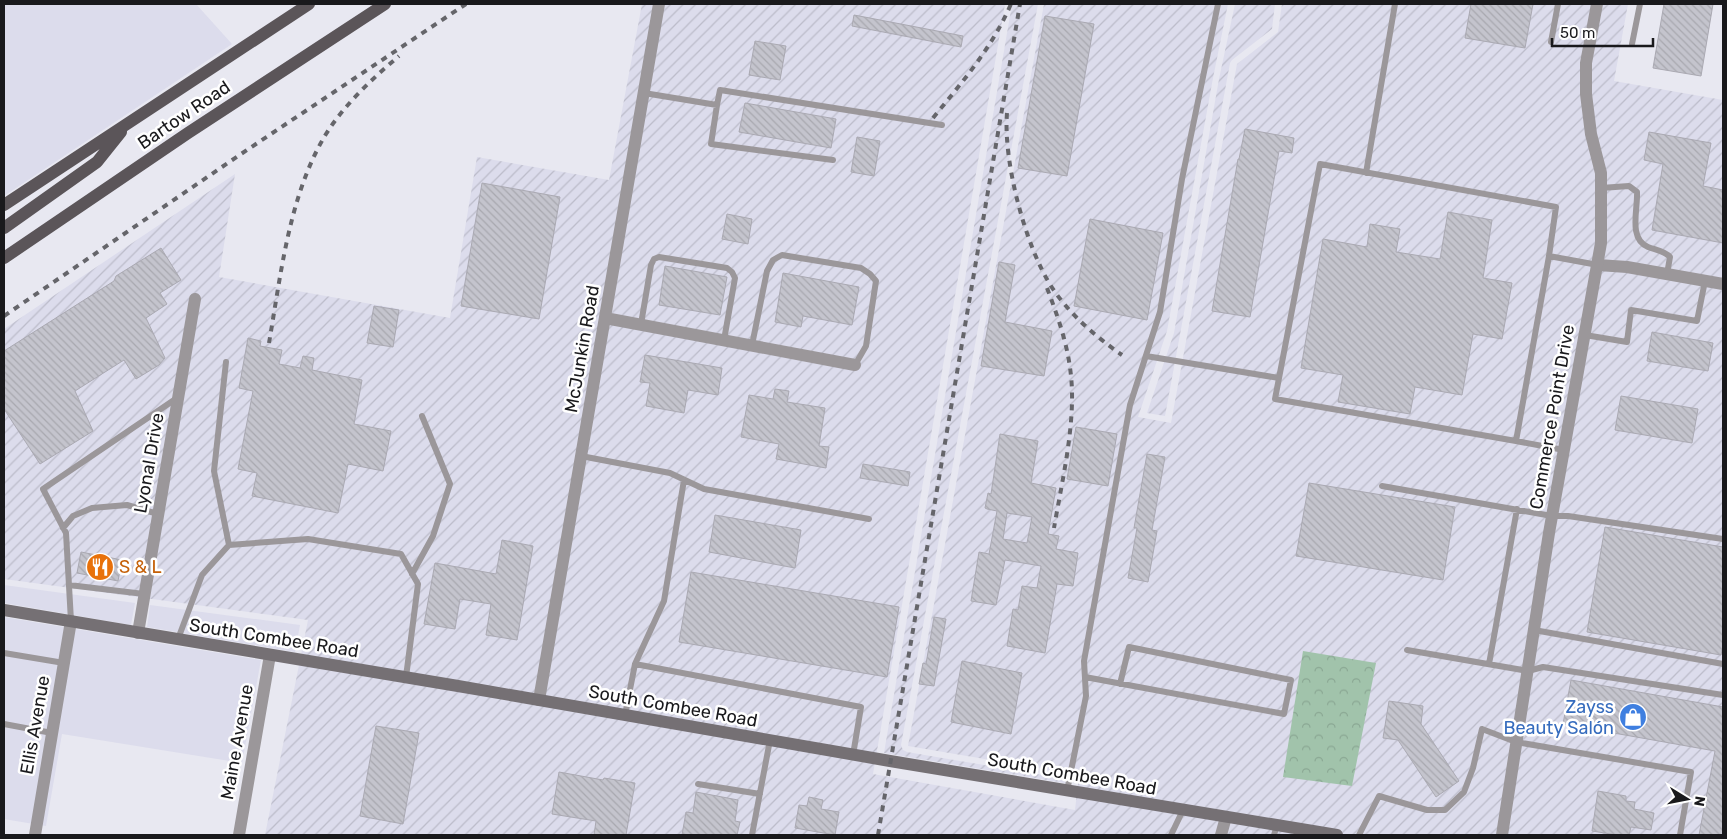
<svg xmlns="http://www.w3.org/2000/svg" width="1727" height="839" font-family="Rubik,sans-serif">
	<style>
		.built { fill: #dcdcec }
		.industrial { fill: url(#industrial-furrows) }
		.forest { fill: url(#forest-crowns) }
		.building { fill: url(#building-back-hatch); stroke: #aaa9b2; fill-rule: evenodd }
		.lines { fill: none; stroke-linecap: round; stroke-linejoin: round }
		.service { stroke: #9b979a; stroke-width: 6 }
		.minor { stroke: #9b979a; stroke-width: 12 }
		.tertiary { stroke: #9b979a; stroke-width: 12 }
		.secondary { stroke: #757074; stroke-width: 12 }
		.primary { stroke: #5b5559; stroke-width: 12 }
		.rail { stroke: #65656a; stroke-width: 4; stroke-dasharray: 6 6; stroke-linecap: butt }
		.labels { text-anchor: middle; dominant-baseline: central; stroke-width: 5; stroke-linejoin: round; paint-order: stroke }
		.street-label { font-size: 18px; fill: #19191c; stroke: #fff }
		.food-label { font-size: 18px; fill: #c56008; stroke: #fff; text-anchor: start }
		.shop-label { font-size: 18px; fill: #366cbe; stroke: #fff; text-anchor: end }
	</style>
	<defs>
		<pattern id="industrial-furrows" width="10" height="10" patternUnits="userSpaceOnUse" patternTransform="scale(1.25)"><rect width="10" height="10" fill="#dcdcec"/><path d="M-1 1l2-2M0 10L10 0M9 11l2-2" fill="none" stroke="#bcbcca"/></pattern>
		<pattern id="forest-crowns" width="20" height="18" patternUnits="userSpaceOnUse" patternTransform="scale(1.25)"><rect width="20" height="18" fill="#a1c3ab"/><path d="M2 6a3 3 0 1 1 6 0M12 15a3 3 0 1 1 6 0" fill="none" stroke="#8aa793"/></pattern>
		<pattern id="building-back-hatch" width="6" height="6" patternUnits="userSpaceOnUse" patternTransform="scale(1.25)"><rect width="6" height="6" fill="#c4c4cd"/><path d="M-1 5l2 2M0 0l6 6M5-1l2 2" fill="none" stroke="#a8a8af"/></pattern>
	</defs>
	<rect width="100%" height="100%" fill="#e8e8f1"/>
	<path class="built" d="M4,4h192l36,40 -228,152z
		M4,585l131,18 -4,22 -127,-22z
		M150,605l150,20 -5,27 -148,-25z
		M4,617l257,43 -19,103 -180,-29 -16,92 -42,-7z"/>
	<path class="industrial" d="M642,4h363l-132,770 202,36 4,-35 -171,-29 136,-742h184l-15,74 -46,253 -29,86 33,6 66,-359 41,-32 4,-28h346l-14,77 109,19v735h-1458l43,-215 -304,-41v-250l231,-155 -16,103 231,41 27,-161 132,23z
		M1012,4h26l-137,741 2,5 4,2 165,28 -1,4 -187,-31z
		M1235,4h40l-3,25 -40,31 -2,3 -65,353 -18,-3 27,-80 45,-254z"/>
	<path class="forest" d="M1303,651l73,12 -24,123 -69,-9z"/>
	<path class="building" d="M1471,4h62l-8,44 -60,-10z
		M1664,4h49l-12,72 -48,-8z
		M854,15l109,21 -2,11 -109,-21z
		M1045,16l49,8 -27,152 -49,-8z
		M755,41l31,5 -6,34 -31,-5z
		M745,103l91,16 -5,29 -92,-16z
		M1245,129l49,9 -2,15 -13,-2 -29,166 -38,-6 26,-152h1z
		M1649,132l62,11 -8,43 20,4v53l-71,-13 11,-66 -19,-4z
		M857,137l23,4 -6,35 -23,-4z
		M482,183l78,14 -21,122 -78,-13z
		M1448,212l44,8 -9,58 29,5 -10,56 -29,-5 -11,61 -47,-8 -5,27 -72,-12 5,-27 -42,-7 22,-129 44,8 3,-23 30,5 -4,23 44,7z
		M727,214l25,5 -4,25 -26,-5z
		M1090,219l73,14 -16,87 -73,-14z
		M161,248l20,32 -21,13 7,11 -21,14 19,40 -6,7 -23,14 -12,-19 -49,31 18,40 -53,33 -36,-55v-58l110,-70 2,-5z
		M999,262l16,3 -10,57 47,9 -8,45 -63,-10z
		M665,266l62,11 -7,38 -61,-10z
		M783,273l76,14 -7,38 -49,-9 -2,11 -26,-5z
		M374,306l25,4 -6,37 -26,-4z
		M1652,332l61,11 -5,28 -61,-10z
		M248,338l13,3 -1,5 22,4 -3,14 21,4 3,-12 11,2 -2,12 50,10 -8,44 37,7 -8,40 -35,-7 -10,49 -86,-17 5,-23 -19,-4 15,-78 -14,-3z
		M645,355l77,13 -4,27 -30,-5 -4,23 -38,-7 4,-23 -10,-1z
		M775,389l14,2 -2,11 38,6 -6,38 10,1 -3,21 -50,-9 3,-15 -38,-7 8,-42 24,4z
		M1621,396l77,13 -6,34 -77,-13z
		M1076,427l41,7 -9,52 -41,-7z
		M1000,434l38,7 -7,42 25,5 -8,46 11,2 -3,13 22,4 -5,33 -16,-2 -12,69 -38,-7 6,-37 5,1 4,-24 15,2 4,-22 -36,-6 -9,45 -25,-4 8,-49 10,2 8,-43 -10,-2 -2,-1 3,-15 3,1zM1007,513l25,4 -5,26 -24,-4z
		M1147,454l18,3 -13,73 5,1 -9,51 -20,-4 9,-50h-3z
		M863,464l47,8 -2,14 -48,-8z
		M1309,483l146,24 -12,73 -147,-24z
		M715,515l86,15 -6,38 -86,-16z
		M1605,527l118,20v98l-2,10 -134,-23z
		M502,540l31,6 -16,94 -31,-5 5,-31 -31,-5 -5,30 -31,-5 11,-61 61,11z
		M81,552l41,8 -4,21 -41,-8z
		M691,572l208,35 -12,70 -208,-35z
		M934,617l12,2 -12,67 -15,-2 4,-21 3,1z
		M962,661l60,12 -11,61 -60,-12z
		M1571,680l152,27v128h-24l16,-84 -152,-27z
		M1389,701l34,5 -2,18 38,57 -23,16 -38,-57 -15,-2z
		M376,726l43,7 -16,91 -43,-8z
		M559,772l44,8 1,-2 31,5 -9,52h-32l2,-14 -44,-7z
		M1598,791l28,5v5l9,1 -1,7 20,4 -3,17 -20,-3 -2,8h-12l-25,-4z
		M696,792l42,8 -3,21 5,1 -3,13h-55l4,-23 7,1z
		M809,797l14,3 -2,9 18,3 -4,23 -40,-7 4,-23 8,1z"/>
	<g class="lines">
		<path class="service" d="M1551,42l7,-38
			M1632,44l8,-40
			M644,93l73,12 3,-15 222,35
			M717,105l-6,39 122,16
			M1366,173l29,-169
			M1601,188l28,-2 8,6c1,17 -9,47 11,55 8,3 17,4 22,10l-3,17
			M641,324l10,-59 3,-6 5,-2 68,11 5,4 3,6 -11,62
			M1585,335l42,7 4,-32 66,11 8,-40
			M752,345l15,-74 6,-11 9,-5 79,13 9,6 6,7 -10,65 -11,19
			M1146,356l133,22
			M226,362l-12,109 15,74
			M1516,441l-241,-42 45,-235 236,43 -7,49
			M1564,450l-48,-9 33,-185 49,9
			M581,456l89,17 34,16 165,30
			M1382,486l170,30h16l155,23
			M63,528l10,-12 19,-8 35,-3 31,9
			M412,574l21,-38 17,-52 -28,-68
			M69,585l75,9
			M71,621l-5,-88 -23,-44 134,-91
			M1534,630l189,34
			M178,639l24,-64 27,-30 79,-6 93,15 17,30 -12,93
			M1407,650l121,21 15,-4 180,28
			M4,653l60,10
			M635,664l29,-63 20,-121
			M1489,664l28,-155
			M1085,677l199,37 7,-34 -162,-33 -9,37
			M625,715l10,-51 226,43 -8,48
			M4,724l48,9
			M698,784l62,10
			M1067,791l19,-95 -2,-35 46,-256 30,-93 22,-133 36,-175
			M752,835l18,-95
			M1171,835l12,-25
			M1274,835l3,-10
			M1359,835l20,-39 48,14h18l19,-18 9,-24 9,-39 34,13 175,30 -11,63"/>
		<path class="minor" d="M1598,265l29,2 96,17
			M605,318l250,47
			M138,633l57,-334
			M539,700l120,-696
			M35,835l36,-214
			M239,835l31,-180
			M1221,835l5,-18"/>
		<path class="tertiary" d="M1502,835l47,-302 52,-290v-70l-10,-39 -5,-40v-31l11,-59"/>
		<path class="secondary" d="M4,610l454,76 432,75 447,74"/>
		<path class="primary" d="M4,205l305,-201
			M4,228l93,-66 24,-30
			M4,258l184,-125 197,-129"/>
		<path class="rail" d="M1007,113c-4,48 18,132 44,173 18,28 44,50 71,69
			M933,118c30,-37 59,-70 78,-114
			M1047,288c11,29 21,57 24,88 5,47 -9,105 -17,152
			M4,316l237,-162 225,-150
			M269,343c12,-69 20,-148 57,-209 19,-30 46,-55 73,-78
			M878,835l142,-831"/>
	</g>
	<defs>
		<g id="restaurant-disc" transform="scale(1.4375)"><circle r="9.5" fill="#e8710a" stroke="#fff"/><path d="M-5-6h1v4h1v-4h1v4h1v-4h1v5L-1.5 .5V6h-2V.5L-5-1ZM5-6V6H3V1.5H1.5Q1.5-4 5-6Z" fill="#fff"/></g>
		<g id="shop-disc" transform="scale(1.4375)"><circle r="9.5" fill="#3f7fe0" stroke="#fff"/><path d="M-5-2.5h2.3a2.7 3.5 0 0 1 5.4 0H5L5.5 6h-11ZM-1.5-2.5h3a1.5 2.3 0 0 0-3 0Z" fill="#fff"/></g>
	</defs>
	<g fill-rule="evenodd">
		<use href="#restaurant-disc" x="100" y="567"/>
		<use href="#shop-disc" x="1633" y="717"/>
	</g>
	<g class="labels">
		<g class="street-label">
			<text transform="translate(184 115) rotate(-34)">Bartow Road</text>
			<text transform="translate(582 349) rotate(-80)">McJunkin Road</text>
			<text transform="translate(1552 417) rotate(-80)">Commerce Point Drive</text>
			<text transform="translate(149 463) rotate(-80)">Lyonal Drive</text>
			<text transform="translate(274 638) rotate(9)">South Combee Road</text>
			<text transform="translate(673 706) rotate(10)">South Combee Road</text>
			<text transform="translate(35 725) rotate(-80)">Ellis Avenue</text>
			<text transform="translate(237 742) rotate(-80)">Maine Avenue</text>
			<text transform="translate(1072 774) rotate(10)">South Combee Road</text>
		</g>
		<g class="food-label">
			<text x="119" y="567">S &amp; L</text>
		</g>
		<g class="shop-label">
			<text x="1614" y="707">Zayss<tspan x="1614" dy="21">Beauty Salón</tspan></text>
		</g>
	</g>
	<rect width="1727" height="839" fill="none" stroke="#19191c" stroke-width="10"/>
	<g transform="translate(1687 799) rotate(100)" stroke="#ffffff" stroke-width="4" paint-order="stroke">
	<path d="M0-4L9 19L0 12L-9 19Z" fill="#19191c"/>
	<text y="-8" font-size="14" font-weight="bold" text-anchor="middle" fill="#19191c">N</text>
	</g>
	<path d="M1552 38v8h101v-8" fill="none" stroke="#19191c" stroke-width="2.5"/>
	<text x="1560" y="38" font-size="15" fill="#19191c" stroke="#ffffff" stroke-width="4" paint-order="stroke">50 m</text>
</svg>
